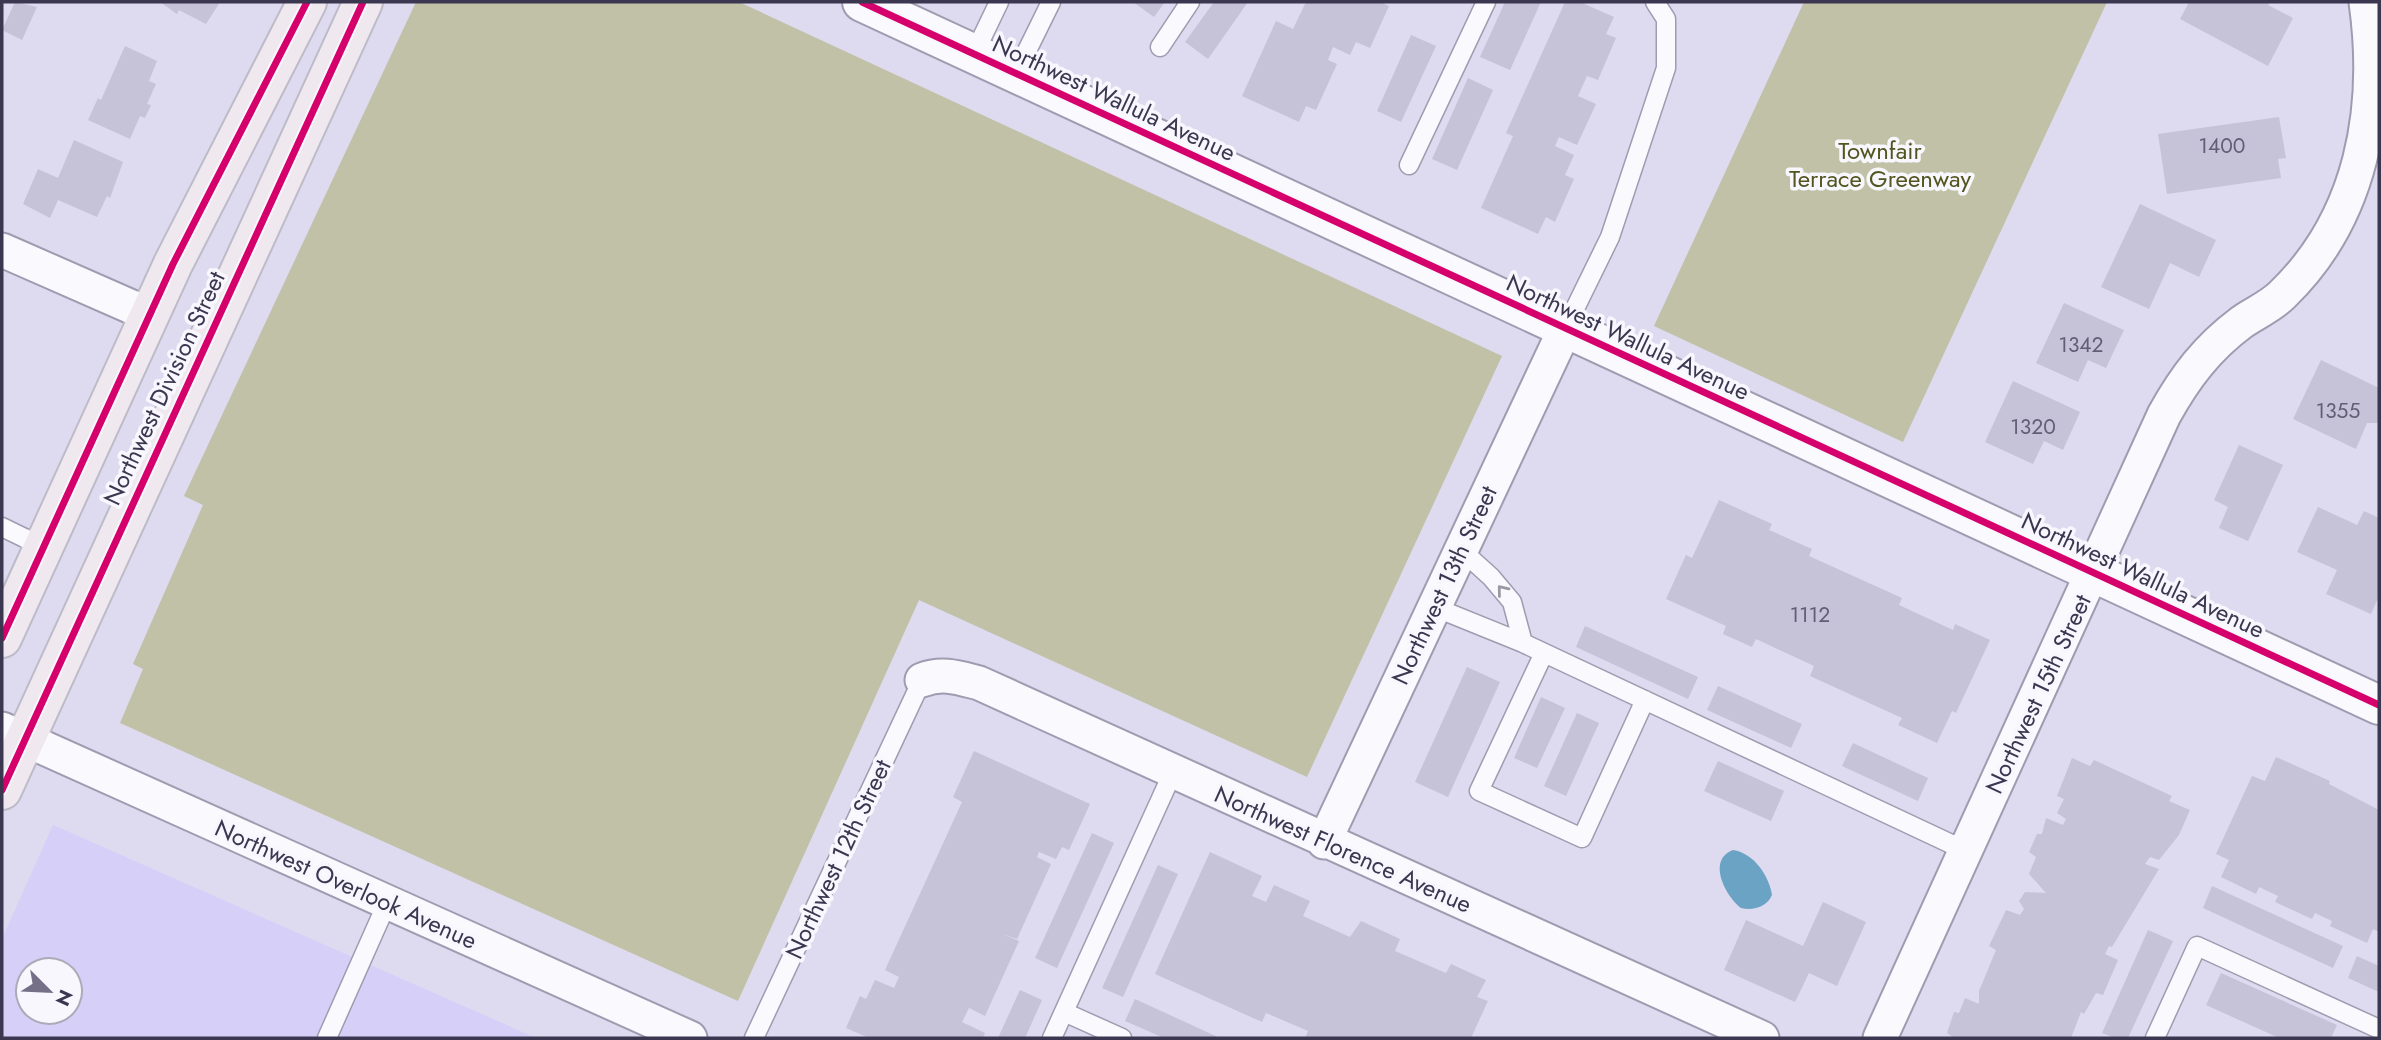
<svg xmlns="http://www.w3.org/2000/svg" width="2381" height="1040" font-family="Jost,sans-serif">
	<style>
		.built { fill: #d6cff8; fill-rule: evenodd }
		.green { fill: #c0c1a6 }
		.water { fill: #6ba3c5 }
		.building { fill: #c6c2d8 }
		.lines { fill: none; stroke-linecap: round; stroke-linejoin: round }
		.service-casing { stroke: #9f9bb0; stroke-width: 21 }
		.minor-casing { stroke: #9f9bb0; stroke-width: 37 }
		.tertiary-casing { stroke: #9f9bb0; stroke-width: 42 }
		.primary-casing { stroke: #bebbc9; stroke-width: 42 }
		.service { stroke: #faf9fd; stroke-width: 18 }
		.minor { stroke: #faf9fd; stroke-width: 33 }
		.tertiary { stroke: #faf9fd; stroke-width: 38 }
		.primary { stroke: #efe8ee; stroke-width: 38 }
		.cycleway-casing { stroke: #f8f7fe; stroke-width: 11 }
		.cycleway { stroke: #d6006c; stroke-width: 7 }
		.oneway { stroke: #9b98a6 }
		.labels { text-anchor: middle; dominant-baseline: central; stroke-width: 7; stroke-linejoin: round; paint-order: stroke }
		.number-label { font-size: 21px; fill: #625e76 }
		.street-label { font-size: 24px; fill: #3c3750; stroke: #f8f7fe }
		.park-label { font-size: 24px; fill: #52551e; stroke: #f8f7fe }
	</style>
	<rect width="100%" height="100%" fill="#dedaf0"/>
	<path class="built" d="M53,825l483,213h-534v-99zM28,970h42v42h-42z"/>
	<path class="green" d="M416,2h323l763,354 -195,421 -388,-177 -181,401 -618,-278 23,-54 -10,-5 70,-159 -19,-9z
		M1804,2h303l-204,440 -249,-116z"/>
	<path class="water" d="M1733,850c21,3 36,26 39,45 -5,12 -19,16 -31,13 -15,-11 -35,-48 -8,-58z"/>
	<path class="building" d="M15,2l22,5 -15,33 -20,-10z
		M160,2h60l-14,22 -27,-14 -2,4z
		M1133,2h32l-11,15z
		M1214,2h34l-40,57 -23,-17z
		M1306,2h74l9,4 -19,42 -14,-6 -6,13 -17,-8 -5,13 9,4 -21,46 -10,-4 -7,16 -57,-26 34,-75 17,8z
		M1505,2h36l-31,68 -30,-13z
		M1565,2h15l34,15 -8,17 10,4 -18,42 -11,-4 -9,20 18,8 -19,41 -18,-8 -4,9 19,9 -9,20 9,4 -19,43 -9,-5 -8,17 -57,-26 32,-72 -7,-3z
		M2189,2h81l-2,3 25,13 -25,48 -88,-47z
		M1411,35l25,11 -35,76 -24,-11z
		M125,46l32,15 -8,20 7,3 -9,20 4,1 -6,13 -5,-2 -10,23 -42,-19 10,-22 3,2z
		M1468,78l25,12 -36,80 -25,-11z
		M2279,117l7,41 -8,1 3,19 -114,16 -9,-60z
		M74,140l49,22 -13,36 -3,-2 -10,21 -39,-17 -8,18 -27,-14 15,-35 20,9z
		M2140,204l76,36 -17,37 -29,-14 -21,46 -48,-22z
		M2064,303l60,27 -18,38 -18,-8 -10,22 -42,-19z
		M2321,360l58,28v35h-12l-11,26 -63,-30z
		M2013,381l67,31 -17,38 -19,-9 -11,23 -48,-22z
		M2239,445l44,20 -35,76 -29,-13 9,-21 -14,-7z
		M1719,500l53,24 -3,6 43,19 -3,7 93,42 -3,7 54,25 2,-6 35,16 -34,73 -4,-2 -15,32 -39,-18 4,-7 -92,-42 4,-10 -58,-27 -4,8 -29,-13 3,-8 -60,-27 20,-44 6,3z
		M2318,507l39,18 7,-14 15,7v78l-8,18 -45,-20 11,-24 -40,-18z
		M1585,626l113,51 -10,22 -112,-52z
		M1467,667l33,15 -52,115 -33,-15z
		M1718,686l84,38 -11,24 -84,-38z
		M1541,697l24,11 -28,60 -23,-10z
		M1577,713l22,10 -33,73 -22,-10z
		M1853,743l75,35 -10,23 -76,-35z
		M974,751l116,53 -21,46 -7,-3 -6,12 -17,-7 -2,5 14,7 -34,75 -15,-5 17,7 -34,75 -16,-8 -7,14 23,11 -2,5h-114l-23,-10 14,-32 6,3 9,-19 19,8 5,-11 -14,-7 77,-168 -9,-5z
		M2276,757l54,24 -1,3 50,26v122l-6,-3 -6,14 -37,-17 2,-5 -17,-8 -3,6 -37,-17 3,-6 -19,-9 -3,7 -35,-17 8,-17 -13,-6 36,-78 13,5z
		M2072,758l18,8 4,-6 78,36 -3,5 21,9 -11,25 -20,25 -9,-3 -5,7 14,5 -47,78 -3,-1 -4,8 13,6 -15,35 -7,-2 -12,21 -3,-2 -10,26h-117l-7,-5 7,-21 5,1 6,-15 14,6v-13l17,-41 -7,-4 17,-36 14,5 4,-6 -5,-8 6,-9 21,1 -17,-19 7,-17 -7,-5 8,-18h5l4,-16 17,7 3,-6 -9,-6 7,-14 -7,-3z
		M1718,761l66,30 -13,30 -67,-30z
		M1092,833l22,10 -57,125 -22,-10z
		M1210,852l52,24 -10,20 14,6 8,-17 36,16 -7,15 47,21 11,-16 39,18 -5,12 51,22 5,-9 35,16 -9,17 11,4 -17,37h-166l3,-7 -42,-18 -4,9 -107,-48z
		M1158,865l20,9 -55,123 -21,-9z
		M2212,886l131,60 -10,22 -130,-60z
		M1823,902l43,20 -29,64 -28,-13 -14,29 -71,-32 22,-50 57,26z
		M2148,930l25,11 -45,97h-13l-13,-5z
		M2357,956l22,10v26l-31,-14z
		M2221,973l116,52 -6,13h-52l-73,-33z
		M1020,990l22,10 -17,38h-27z
		M1135,999l85,39h-56l-39,-17z"/>
	<g class="lines">
		<g class="service-casing">
			<path id="service" d="M1160,47l30,-45
				M974,54l25,-52
				M1016,73l35,-71
				M1409,165l77,-163
				M1565,329l45,-92 56,-169v-49l-11,-17
				M2,527l41,20
				M1460,549l31,28 21,25 11,41
				M1434,607l89,36 441,207
				M1544,653l-65,138 103,47 63,-138
				M1064,1012l58,26
				M327,1038l60,-135
				M754,1038l168,-358
				M1052,1038l121,-266
				M2155,1038l42,-92 182,83"/>
		</g>
		<g class="minor-casing">
			<path id="minor" d="M2,250l148,65
				M922,680c21,-8 37,-2 57,3l783,355
				M2,729l688,309
				M1324,842l241,-513
				M1880,1038l284,-623c21,-38 43,-67 78,-93 13,-9 29,-16 40,-27 80,-77 99,-186 84,-293"/>
		</g>
		<g class="tertiary-casing">
			<path id="tertiary" d="M862,2l1517,703"/>
		</g>
		<g class="primary-casing">
			<path id="primary" d="M2,638l171,-374 134,-262
				M2,790l361,-788"/>
		</g>
		<use href="#service" class="service"/>
		<use href="#minor" class="minor"/>
		<use href="#tertiary" class="tertiary"/>
		<use href="#primary" class="primary"/>
		<g class="cycleway-casing">
			<path id="cycleway" d="M862,2l1517,703
				M2,638l171,-374 134,-262
				M2,790l361,-788"/>
		</g>
		<use href="#cycleway" class="cycleway"/>
	</g>
	<defs><path id="oneway-chevron" d="M-2-3.5L2.5 0L-2 3.5" fill="none" stroke-width="1.6" stroke-linecap="round" stroke-linejoin="round" transform="scale(1.75)"/></defs>
	<use class="oneway" href="#oneway-chevron" transform="translate(1502 590) rotate(-129)"/>
	<g class="labels">
		<g class="number-label">
			<text x="2222" y="146">1400</text>
			<text x="2081" y="345">1342</text>
			<text x="2338" y="411">1355</text>
			<text x="2033" y="427">1320</text>
			<text x="1810" y="615">1112</text>
		</g>
		<g class="street-label">
			<text transform="translate(1114 98) rotate(25)">Northwest Wallula Avenue</text>
			<text transform="translate(1628 337) rotate(25)">Northwest Wallula Avenue</text>
			<text transform="translate(164 388) rotate(-65)">Northwest Division Street</text>
			<text transform="translate(2143 575) rotate(25)">Northwest Wallula Avenue</text>
			<text transform="translate(1444 585) rotate(-65)">Northwest 13th Street</text>
			<text transform="translate(2038 694) rotate(-65)">Northwest 15th Street</text>
			<text transform="translate(1343 849) rotate(24)">Northwest Florence Avenue</text>
			<text transform="translate(838 859) rotate(-65)">Northwest 12th Street</text>
			<text transform="translate(346 884) rotate(24)">Northwest Overlook Avenue</text>
		</g>
		<g class="park-label">
			<text x="1880" y="150">Townfair<tspan x="1880" dy="28">Terrace Greenway</tspan></text>
		</g>
	</g>
	<rect width="2381" height="1040" fill="none" stroke="#3c3750" stroke-width="7"/>
	<g transform="translate(49 991) rotate(114)"><circle r="33" fill="#f8f7fe" stroke="#adaab8" stroke-width="2"/>
	<path d="M0-5L12 26L0 18L-12 26Z" fill="#757088"/>
	<text y="-10" font-size="19" font-weight="bold" text-anchor="middle" fill="#3c3750">N</text>
	</g>
</svg>
